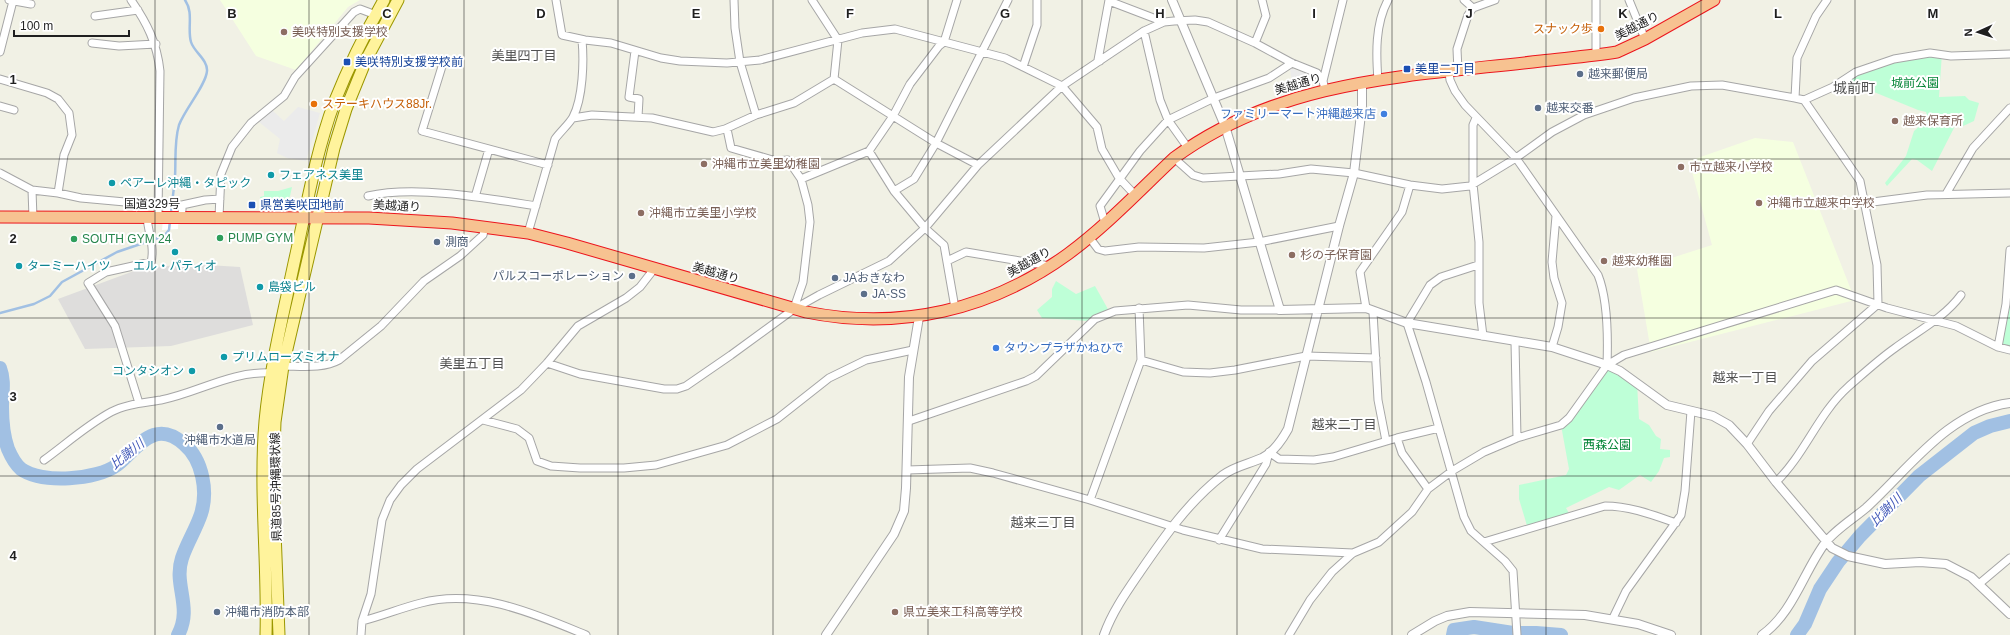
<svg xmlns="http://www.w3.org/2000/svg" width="2010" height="635" font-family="Arial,'Noto Sans JP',sans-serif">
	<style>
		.residential { fill: #dedddc }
		.education { fill: #f5ffe0 }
		.park { fill: #beffd7 }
		.parking { fill: #ebebeb }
		.pier { fill: #fff }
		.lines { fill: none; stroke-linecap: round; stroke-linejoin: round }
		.stream { stroke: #a1c0e3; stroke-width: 2.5 }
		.river { stroke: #a1c0e3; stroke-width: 14 }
		.minor-casing { stroke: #a6a6a6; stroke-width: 9 }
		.tertiary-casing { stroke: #a6a6a6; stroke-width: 10 }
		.primary-casing { stroke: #9b9700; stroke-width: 13 }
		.trunk-casing { stroke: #ec151d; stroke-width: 13 }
		.minor { stroke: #fff; stroke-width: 7 }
		.tertiary { stroke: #fff; stroke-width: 8 }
		.primary { stroke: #fff39c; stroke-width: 11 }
		.trunk { stroke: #f7c291; stroke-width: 11 }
		.grid { fill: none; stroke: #1f1f1f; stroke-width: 1; stroke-opacity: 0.55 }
		.food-dot { fill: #e8710a; stroke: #fff; stroke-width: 1.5 }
		.education-dot { fill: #8d6e63; stroke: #fff; stroke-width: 1.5 }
		.transit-dot { fill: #1a4fb4; stroke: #fff; stroke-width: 1.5 }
		.service-dot { fill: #5c6f8a; stroke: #fff; stroke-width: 1.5 }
		.shop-dot { fill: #3f7fe0; stroke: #fff; stroke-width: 1.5 }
		.culture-dot { fill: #0f9aa8; stroke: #fff; stroke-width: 1.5 }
		.leisure-dot { fill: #2e9e5b; stroke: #fff; stroke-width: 1.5 }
		.labels { text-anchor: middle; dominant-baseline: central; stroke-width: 4; stroke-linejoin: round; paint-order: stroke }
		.street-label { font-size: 12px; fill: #1f1f1f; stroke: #fff }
		.food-label { font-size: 12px; fill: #c56008; stroke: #fff; text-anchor: end }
		.education-label { font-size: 12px; fill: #785e54; stroke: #fff; text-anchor: start }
		.transit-label { font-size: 12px; fill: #164399; stroke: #fff; text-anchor: start }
		.service-label { font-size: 12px; fill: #4e5e75; stroke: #fff; text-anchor: start }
		.park-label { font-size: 12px; fill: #028434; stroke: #fff }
		.shop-label { font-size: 12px; fill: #366cbe; stroke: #fff; text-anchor: end }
		.culture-label { font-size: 12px; fill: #0d838f; stroke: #fff; text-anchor: start }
		.leisure-label { font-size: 12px; fill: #27864d; stroke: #fff; text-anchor: start }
		.neighbourhood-label { font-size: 13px; fill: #525252; stroke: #fff }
		.water-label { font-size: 13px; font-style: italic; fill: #4259b9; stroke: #fff }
		.quarter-label { font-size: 14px; fill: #525252; stroke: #fff }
		.grid-label { font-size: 13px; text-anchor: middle; font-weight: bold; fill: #1f1f1f; stroke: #fff; stroke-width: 4; stroke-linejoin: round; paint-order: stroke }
	</style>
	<rect width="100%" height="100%" fill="#f1f1e5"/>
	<path class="residential" d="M191,264l49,3 13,58 -82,21 -86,3 -27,-50 84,-31z"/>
	<path class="education" d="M220,0h140l-12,7 -52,63 -40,-14z
		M1755,138l38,4 62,158 -204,52 -14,-83 75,-24 -23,-84z"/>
	<path class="park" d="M1942,53l-3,44 26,-1 4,4 10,3 -5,18 -13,6 -5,-3 -24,47 -15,-11 -5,-1 -25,27 -2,-3 21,-27 8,-25 8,-7 5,-9 -1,-3 -8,-2 -71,-29c28,-18 62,-22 95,-28z
		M292,187l-2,9 -4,6 -26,-1v-4l4,-1v-5h14z
		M2010,270v79l-9,-4z
		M1056,281l20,13 19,-8 14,25 -20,10 -47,-3 -5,-8 15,-13v-8z
		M1607,365l30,18 2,36 10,6 7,11 5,3 -1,10 10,1v7l-6,1 -5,13 -8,11 -11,-7 -21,15 -10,-3 -43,21 4,7 -42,14 -9,-30v-14l47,-10 3,-6 -8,-44z"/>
	<path class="parking" d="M1290,68l24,8 -22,9z
		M298,107l22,6 -14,48 -19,-3 -10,-5 3,-14 -21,-17 13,-12 12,11z"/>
	<path class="pier" d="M164,207h15l-1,22 -16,1z"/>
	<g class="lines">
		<path class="stream" d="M171,214c1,-13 3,-25 4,-37 1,-17 -1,-35 4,-52 6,-16 27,-40 28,-54 1,-11 -13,-19 -16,-29 -4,-14 3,-29 -6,-42
			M0,313l34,-9 16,-8 12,-14 55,-30 47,-16 5,-6 1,-9"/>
		<path class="river" d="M0,368c5,13 2,26 2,39 0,15 1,28 6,42 3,7 7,15 13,20 21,15 76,11 96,-4 12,-9 22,-25 37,-30 12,-4 22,2 30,9 19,16 24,48 17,70 -5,15 -14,29 -19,44 -9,27 11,49 -4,77
			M1453,635l1,-5 20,-3 39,6h23l25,2
			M1797,635l8,-11 15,-35 18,-27 22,-26 59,-60 55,-43 16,-7 20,-5"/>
		<g class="minor-casing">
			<path id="minor" d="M9,0l22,4
				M131,0c16,23 26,43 29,71l-2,145
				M556,0l6,35 23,5 26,3 50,15 19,3 47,2 33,-3 102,-27 33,-4 110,29 57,28 35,41 5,22 17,29 16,17
				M734,0l1,28 5,34 16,53
				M812,0l26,40 -4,39 102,64 42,22
				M1464,0l9,8
				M1629,0l16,39
				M1827,0l-11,16 -19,42 -2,40 9,2 56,81 17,84 1,39
				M1109,1l55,21
				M95,16l43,-6
				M1144,31l16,69 8,20 20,28
				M92,43l27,3 37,-2
				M1255,43l11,-27 -4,-16
				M635,51l-6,46 10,2 -1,18
				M0,52l13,-51
				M1596,55v-55
				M444,60l-22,71 126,34
				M1100,61l-2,-1 11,-60
				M1023,67l14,-42v-25
				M1458,71l-1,-22 11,-34 5,-7 22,-8
				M1449,72l1,8 5,11 10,14 51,53 82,117c10,25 10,63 9,90
				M0,79l47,14 11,6 11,14 3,22 -8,20 -6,38
				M1378,80c-2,-26 -3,-56 10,-80
				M1323,81l20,-81
				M1804,100l29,-13 23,-15 38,-13 36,-6 21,3 59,-2
				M0,106l14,4
				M573,118l19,-3 60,3 61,14 12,-3 31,-14 38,-12 40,-24
				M1476,118l-3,7v59l6,58v61l4,33
				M727,129l4,19 45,13 12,-1 13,19
				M869,151l25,40 31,37 19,17 11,63
				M1174,158l19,17 10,3 76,-4 32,-5 43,4 56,12 32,4 28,-3 46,-28 36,-26 32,-17 50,-17 57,-12 31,-1 73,13
				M0,173l32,17 26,3 23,5 77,7
				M32,190l1,28
				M894,191l20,-12 22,-36 72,-143
				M1946,194l27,-46 37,-40
				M368,196c47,-11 119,2 168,10
				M475,197l14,-48
				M1865,203l62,-8 83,-2
				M182,210v-5l23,-5 15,-1
				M219,217l2,-43 11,-27 19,-24 33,-27 11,-19 59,-65 6,-3 16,6
				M1105,223l-5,-17 40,-55 28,-31 46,-22 55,-20 23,-15
				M528,233l27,-94c5,-7 15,-16 18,-22 10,-19 11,-56 9,-77
				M1089,237l9,12 7,2 34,-4 65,1 55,-6 80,-16
				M947,261l19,-9 84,14
				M1478,265l-37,12 -11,8 -23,38 19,59 38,135 7,14 34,30 8,10 4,64
				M794,308l9,-26 7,-60 -2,-17 -7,-26 68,-28 24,-35 17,-32 29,-38 5,-4 13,-42
				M1366,308l-6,-36 42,-60 8,-27
				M1373,312l5,88 8,41
				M1515,342l2,96
				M1552,347l6,-20 4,-24 -8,-25 -2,-16 4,-46
				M1998,347l8,-43 4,-54
				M1141,360l42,12 27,1 25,-3 71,-14 70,2
				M547,363l33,11 84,15h13l9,-3 45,-31 63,-46 25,-14 70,-34 36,-33 53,-63 84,-79 82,-55 20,-9 10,-1 21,-1 13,2 47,21 37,20 25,10 6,8 2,9
				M283,366c18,0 40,3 56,-6l42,-34 43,-45 36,-25 23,-21 2,-8
				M139,403l-24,-77 -27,-43 18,-11 45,-10c4,-15 -3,-30 -4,-45
				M483,420l34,9 12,9 8,23 14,5 29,2h44l32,-3 71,-20 50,-26 52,-41 37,-18 47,-10
				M909,421l117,-40 10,-5 59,-57 20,-8 73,-6 53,5h39
				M1397,438l5,15 26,36
				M1747,444l22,-33 43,-50 66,-57
				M44,460c22,-16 43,-35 67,-48 15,-8 33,-9 50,-12 39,-8 69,-29 111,-27
				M907,470l63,-2 23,5 97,27 93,30 79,19 91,4
				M1776,482c29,-28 42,-68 72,-95 15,-13 30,-27 47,-39 23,-17 49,-30 66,-53
				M1090,500l51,-140 -2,-52
				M1219,540l47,-76 3,-12 10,7 35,1 19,-3 64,-19 42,-10
				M1484,542l121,-36c25,0 48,9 71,17
				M1979,584l31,-26
				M1613,618l13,-27 55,-76 4,-24 6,-80
				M362,621c20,-5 39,-13 59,-18 56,-15 114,11 165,32
				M361,635l1,-14 9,-27 11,-74 8,-20 11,-15 16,-16 104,-79 26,-27 31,-37 48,-28 14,-11 14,-18
				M1289,635l21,-35 22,-28 21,-19 26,-11 33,-30 16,-23 24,-18 32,-19 33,-14 44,-13 8,-7 38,-53 17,-10 212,-65 51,18 69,18 42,21 12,3"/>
		</g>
		<g class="tertiary-casing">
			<path id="tertiary" d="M1172,0l53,126 55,184 86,-2 41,15 145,24 55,18 13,6 47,34 46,11 16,9 18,19 29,38 56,66 16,8 37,8 35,-2 26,2 25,13 39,37
				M826,635l68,-101 10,-23 2,-23 3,-111 10,-60
				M1104,635c8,-23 23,-44 36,-63 24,-35 49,-71 83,-97 12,-9 26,-11 39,-17 12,-6 20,-18 26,-29l51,-203 15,-53 8,-67v-23
				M1412,635l23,-14 12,-5 23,-4 115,3 53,9 33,11
				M1762,635c31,-22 41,-62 63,-92 10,-13 28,-24 41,-35 43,-39 82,-97 144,-105"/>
		</g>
		<g class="primary-casing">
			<path id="primary" d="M266,635c2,-71 -7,-143 -1,-214 5,-53 18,-106 29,-158 12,-53 21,-108 40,-160 14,-35 31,-70 50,-103
				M279,635l-6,-156 2,-57 8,-56 51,-218 12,-39 20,-49 32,-60"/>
		</g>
		<g class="trunk-casing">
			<path id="trunk" d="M0,217l369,1 83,5 76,10 39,10 239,69c94,19 185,-2 262,-58 38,-28 72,-64 106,-96 109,-80 239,-82 367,-97 26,-3 51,-5 76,-9l28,-13 69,-39"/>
		</g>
		<use href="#minor" class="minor"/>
		<use href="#tertiary" class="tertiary"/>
		<use href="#primary" class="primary"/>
		<use href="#trunk" class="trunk"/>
	</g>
	<path class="grid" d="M155,0v635M309,0v635M464,0v635M618,0v635M773,0v635M928,0v635M1082,0v635M1237,0v635M1392,0v635M1546,0v635M1701,0v635M1855,0v635M0,159h2010M0,318h2010M0,476h2010"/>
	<g class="food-dot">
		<circle cx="1601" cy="29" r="4"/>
		<circle cx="314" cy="104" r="4"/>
	</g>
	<g class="education-dot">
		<circle cx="284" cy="32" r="4"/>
		<circle cx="1895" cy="121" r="4"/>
		<circle cx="704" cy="164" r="4"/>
		<circle cx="1681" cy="167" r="4"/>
		<circle cx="1759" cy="203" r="4"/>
		<circle cx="641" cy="213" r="4"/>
		<circle cx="1292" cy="255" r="4"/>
		<circle cx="1604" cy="261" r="4"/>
		<circle cx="895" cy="612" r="4"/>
	</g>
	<g class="transit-dot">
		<rect x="343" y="58" width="8" height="8" rx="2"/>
		<rect x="1403" y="65" width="8" height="8" rx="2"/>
		<rect x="248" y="201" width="8" height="8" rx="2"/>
	</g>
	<g class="service-dot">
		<circle cx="1580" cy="74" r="4"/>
		<circle cx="1538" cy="108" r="4"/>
		<circle cx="437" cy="242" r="4"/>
		<circle cx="632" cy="276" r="4"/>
		<circle cx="835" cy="278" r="4"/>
		<circle cx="864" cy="294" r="4"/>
		<circle cx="220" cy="427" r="4"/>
		<circle cx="217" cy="612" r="4"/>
	</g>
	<g class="shop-dot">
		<circle cx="1384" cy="114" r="4"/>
		<circle cx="996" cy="348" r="4"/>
	</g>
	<g class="culture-dot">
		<circle cx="271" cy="175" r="4"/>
		<circle cx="112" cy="183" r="4"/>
		<circle cx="175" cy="252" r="4"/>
		<circle cx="19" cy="266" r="4"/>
		<circle cx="260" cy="287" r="4"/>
		<circle cx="224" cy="357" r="4"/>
		<circle cx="192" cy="371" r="4"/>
	</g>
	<g class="leisure-dot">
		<circle cx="220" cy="238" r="4"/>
		<circle cx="74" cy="239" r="4"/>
	</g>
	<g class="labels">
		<g class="street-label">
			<text transform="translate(1637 26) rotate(-27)">美越通り</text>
			<text transform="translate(1298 84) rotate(-16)">美越通り</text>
			<text x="152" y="204">国道329号</text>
			<text transform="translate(397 206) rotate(3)">美越通り</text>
			<text transform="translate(1029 262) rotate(-29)">美越通り</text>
			<text transform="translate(716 273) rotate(16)">美越通り</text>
			<text transform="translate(276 487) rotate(-91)">県道85号沖縄環状線</text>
		</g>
		<g class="food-label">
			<text x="1593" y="29">スナック歩</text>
			<text x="322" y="104" text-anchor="start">ステーキハウス88Jr.</text>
		</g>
		<g class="education-label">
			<text x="292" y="32">美咲特別支援学校</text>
			<text x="1903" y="121">越来保育所</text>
			<text x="712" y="164">沖縄市立美里幼稚園</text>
			<text x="1689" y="167">市立越来小学校</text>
			<text x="1767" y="203">沖縄市立越来中学校</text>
			<text x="649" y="213">沖縄市立美里小学校</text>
			<text x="1300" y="255">杉の子保育園</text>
			<text x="1612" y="261">越来幼稚園</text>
			<text x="903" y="612">県立美来工科高等学校</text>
		</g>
		<g class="transit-label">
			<text x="355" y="62">美咲特別支援学校前</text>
			<text x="1415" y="69">美里二丁目</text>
			<text x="260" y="205">県営美咲団地前</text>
		</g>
		<g class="service-label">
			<text x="1588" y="74">越来郵便局</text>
			<text x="1546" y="108">越来交番</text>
			<text x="445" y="242">測商</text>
			<text x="624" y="276" text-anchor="end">パルスコーポレーション</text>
			<text x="843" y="278">JAおきなわ</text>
			<text x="872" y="294">JA-SS</text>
			<text x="220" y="440" text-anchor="middle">沖縄市水道局</text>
			<text x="225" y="612">沖縄市消防本部</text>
		</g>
		<g class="park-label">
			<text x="1915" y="83">城前公園</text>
			<text x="1607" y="445">西森公園</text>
		</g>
		<g class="shop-label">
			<text x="1376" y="114">ファミリーマート沖縄越来店</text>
			<text x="1004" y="348" text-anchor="start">タウンプラザかねひで</text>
		</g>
		<g class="culture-label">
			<text x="279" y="175">フェアネス美里</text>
			<text x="120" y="183">ペアーレ沖縄・タピック</text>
			<text x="27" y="266">ターミーハイツ</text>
			<text x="175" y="266" text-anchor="middle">エル・パティオ</text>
			<text x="268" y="287">島袋ビル</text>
			<text x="232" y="357">プリムローズミオナ</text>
			<text x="184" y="371" text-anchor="end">コンタシオン</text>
		</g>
		<g class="leisure-label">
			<text x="228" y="238">PUMP GYM</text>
			<text x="82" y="239">SOUTH GYM 24</text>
		</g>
		<g class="neighbourhood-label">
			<text x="524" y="55">美里四丁目</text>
			<text x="472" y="363">美里五丁目</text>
			<text x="1745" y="377">越来一丁目</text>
			<text x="1344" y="424">越来二丁目</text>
			<text x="1043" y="522">越来三丁目</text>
		</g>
		<g class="water-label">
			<text transform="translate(127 454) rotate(-39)">比謝川</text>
			<text transform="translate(1886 510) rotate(-45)">比謝川</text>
		</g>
		<g class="quarter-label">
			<text x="1854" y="88">城前町</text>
		</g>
	</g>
	<g class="grid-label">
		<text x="232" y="18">B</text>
		<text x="387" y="18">C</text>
		<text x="541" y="18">D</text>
		<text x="696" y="18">E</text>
		<text x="850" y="18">F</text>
		<text x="1005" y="18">G</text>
		<text x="1160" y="18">H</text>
		<text x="1314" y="18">I</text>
		<text x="1469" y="18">J</text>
		<text x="1623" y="18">K</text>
		<text x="1778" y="18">L</text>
		<text x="1933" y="18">M</text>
		<text x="13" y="84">1</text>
		<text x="13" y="243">2</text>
		<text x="13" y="401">3</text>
		<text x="13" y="560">4</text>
	</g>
	<g transform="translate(1978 32) rotate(267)" stroke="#ffffff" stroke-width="3" paint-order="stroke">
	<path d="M0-3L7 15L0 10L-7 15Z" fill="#1f1f1f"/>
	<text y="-6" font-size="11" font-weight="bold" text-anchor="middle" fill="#1f1f1f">N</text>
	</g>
	<path d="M14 30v6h115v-6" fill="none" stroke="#1f1f1f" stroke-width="2"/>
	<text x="20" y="30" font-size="12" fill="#1f1f1f" stroke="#ffffff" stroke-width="3" paint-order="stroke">100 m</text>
</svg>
